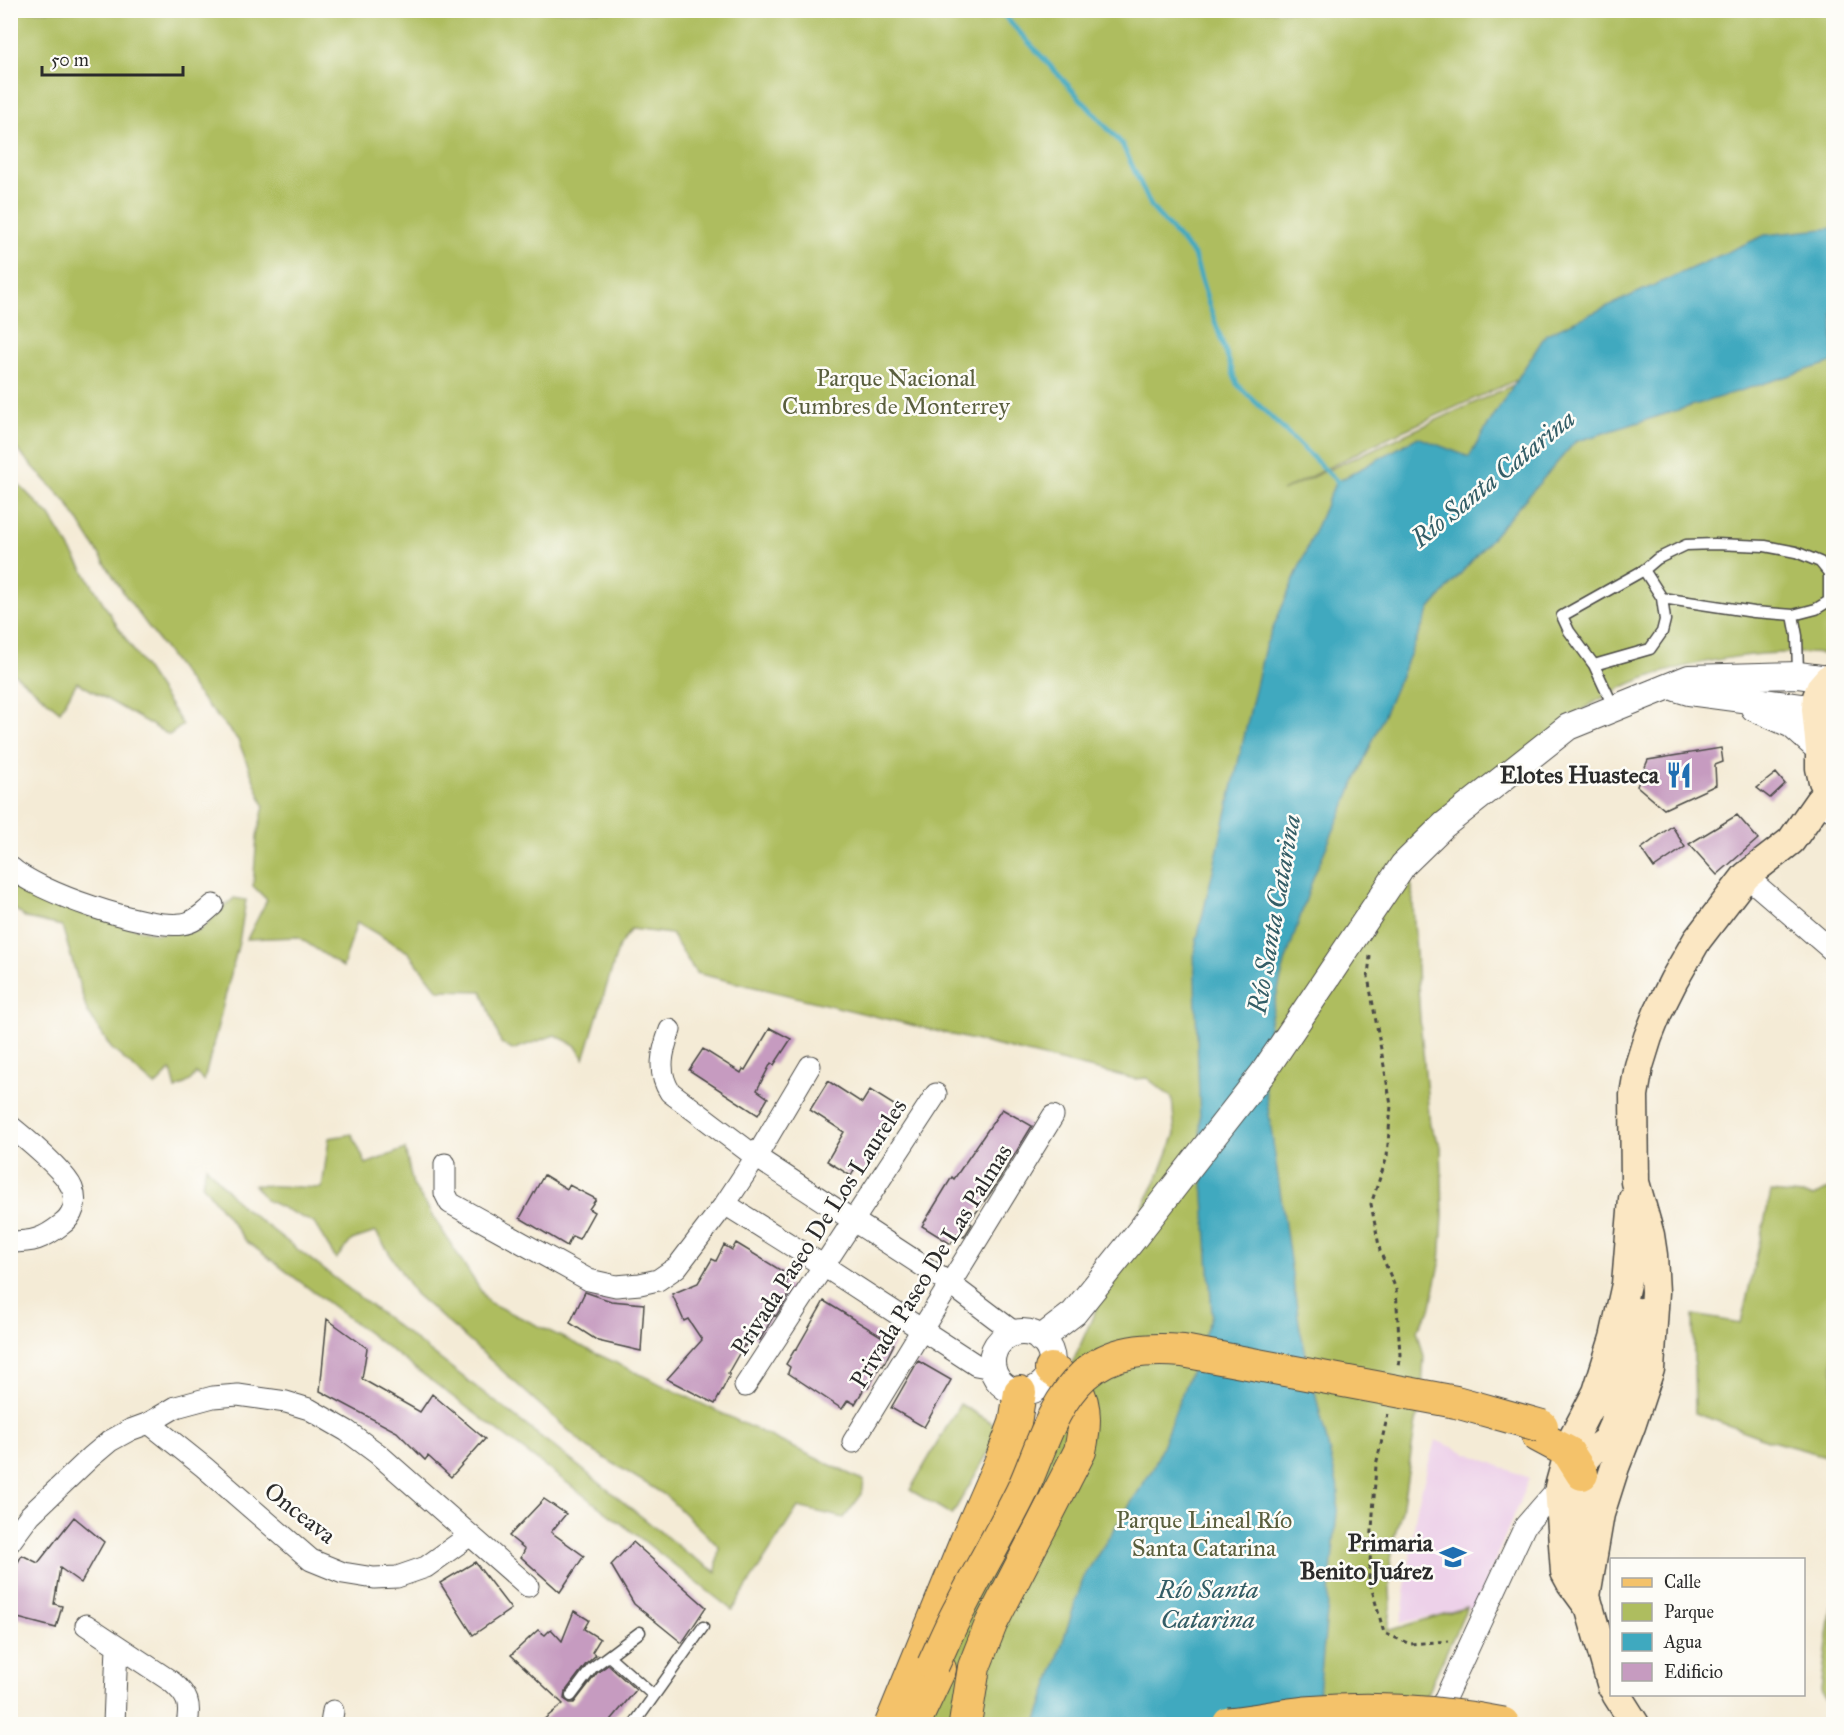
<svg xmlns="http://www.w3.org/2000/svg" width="1844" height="1735" font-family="'IM FELL Great Primer',serif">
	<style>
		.built { fill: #edd1e9 }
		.green { fill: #aebd5f; stroke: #6c7445; stroke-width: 1.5; fill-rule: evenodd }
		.water { fill: #3fa9bf; stroke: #356a75; stroke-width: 1.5 }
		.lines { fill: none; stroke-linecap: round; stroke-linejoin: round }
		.stream { stroke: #3fa9bf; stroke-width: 5 }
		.building { fill: #c69bc0 }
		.service-casing { stroke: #494845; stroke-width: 13 }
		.minor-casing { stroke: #494845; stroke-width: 23 }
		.tertiary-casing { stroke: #494845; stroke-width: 28 }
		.secondary-casing { stroke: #494845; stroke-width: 31 }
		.primary-casing { stroke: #494845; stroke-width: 34 }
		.path { stroke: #494845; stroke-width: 3; stroke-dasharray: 4.5 4.5; stroke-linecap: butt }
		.service { stroke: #fff; stroke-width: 10 }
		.minor { stroke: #fff; stroke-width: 21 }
		.tertiary { stroke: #fff; stroke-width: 26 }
		.secondary { stroke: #fbe7c3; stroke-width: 28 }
		.primary { stroke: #f4c26a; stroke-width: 32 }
		.primary-bridge-casing { stroke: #494845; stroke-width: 34; stroke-linecap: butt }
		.motorway-bridge-casing { stroke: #494845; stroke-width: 35; stroke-linecap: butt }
		.primary-bridge { stroke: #f4c26a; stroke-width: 32 }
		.motorway-bridge { stroke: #f4c26a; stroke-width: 33 }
		.labels { text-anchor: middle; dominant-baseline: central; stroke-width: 5; stroke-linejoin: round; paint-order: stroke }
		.park-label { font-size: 24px; fill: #595e3d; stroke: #fdfcf7 }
		.poi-label { font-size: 24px; font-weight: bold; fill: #2b2b2b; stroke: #fdfcf7; text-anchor: end }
		.street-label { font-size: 24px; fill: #2b2b2b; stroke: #fdfcf7 }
		.water-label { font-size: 26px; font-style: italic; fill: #335d66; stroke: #fdfcf7 }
	</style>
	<rect width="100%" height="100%" fill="#fdfcf7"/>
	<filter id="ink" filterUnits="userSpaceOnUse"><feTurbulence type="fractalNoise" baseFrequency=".0167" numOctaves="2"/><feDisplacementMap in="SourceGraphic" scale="12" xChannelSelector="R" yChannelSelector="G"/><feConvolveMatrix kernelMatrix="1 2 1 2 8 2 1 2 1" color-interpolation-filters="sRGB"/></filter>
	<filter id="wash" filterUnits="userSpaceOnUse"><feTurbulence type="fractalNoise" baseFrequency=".008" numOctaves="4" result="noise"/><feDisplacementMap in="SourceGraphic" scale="24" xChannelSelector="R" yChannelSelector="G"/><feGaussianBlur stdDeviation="1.35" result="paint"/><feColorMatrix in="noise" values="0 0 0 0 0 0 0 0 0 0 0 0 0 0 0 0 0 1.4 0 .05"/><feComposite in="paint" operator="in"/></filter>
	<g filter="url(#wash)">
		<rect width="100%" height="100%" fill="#f4ebd6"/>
		<path class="built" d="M1435,1440l94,38 -53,129 -75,16 16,-117z"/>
		<path class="green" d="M11,11h1822v644c-61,-7 -133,4 -191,24 -22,8 -42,20 -62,32l-178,148 10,28 8,132 10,107 11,20 2,70 -3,48 -10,46 -13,20 7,26 -3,51 -5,15 -14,88 -8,28 -5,36 2,33 -3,24 79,-24 -54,117h-499l215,-490 30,-59 16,-41 -3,-36 -25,-20 -12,1 -439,-106 -25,-39 -40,-5 -12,17 -35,113 -9,-14 -20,-10 -43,15 -11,-7 -19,-52 -44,-1 -30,-38 -51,-30 -14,45 -45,-30 -51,2 20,-39 -14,-14 4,-50 7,-30 -26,-66 -38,-43 -75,-102 -58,-92 -56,-60zM1697,299l1,1 -416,191 107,-54z
			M10,476l40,40 68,111 65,98 -14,10 -92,-53 -17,29 -49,-40z
			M10,881l31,21 115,32 43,-3 35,-33 12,2 -7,42 -35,139 -8,-8 -6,8 -14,8 -5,-19 -16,16 -44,-38 -24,-37 -25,-85 -36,-8 -15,-12z
			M352,1134l14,30 39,-15 8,36 75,117 376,179 -2,13 -18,24 -46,-11 -66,103 -101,-79 -385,-290 -44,-57 4,-18 34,39 327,252 121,97 28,18 3,-25 -54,-52 -77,-47 -120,-108 -53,-46 -39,-62 -24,8 -16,19 -22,-36 -48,-23 -12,-15 68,3 7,-50z
			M1833,1187v271l-65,-18 -73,-27 -2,-98 48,8 30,-131 42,4z
			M960,1404l42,25 -50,86 -42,-25z
			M1832,1604h1v120l-12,-34z"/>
		<path class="water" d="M1833,228v134l-258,80 -145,167 -117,269 -28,85 -15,58 -7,52 37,256 39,163 -23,232h-280l48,-148 70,-109 58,-152 -11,-163 -7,-200 71,-305 70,-164 83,-46 51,20 19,-32 58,-91 219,-99z"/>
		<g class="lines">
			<path class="stream" d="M999,10l123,134 30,64 42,47 15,50 28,79 105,102"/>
		</g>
		<g id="blocks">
			<path class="building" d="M1721,748l2,14 -8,3 1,20 -52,24 -27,-23 11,-26z
				M1776,773l9,11 -15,14 -13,-10z
				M1737,815l21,24 -41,36 -28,-31z
				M1672,826l13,21 -31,21 -13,-19z
				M770,1028l21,11 -17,26 -3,-2 -14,27 11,8 -10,17 -69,-45 14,-21 38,24 2,-4 2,1z
				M828,1081l34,22 8,-13 32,20 -38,62 -8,-5 -5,9 -24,-15 17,-29 -34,-22z
				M1002,1109l30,17 -38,62 -25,34 3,2 -8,13 -8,-3 -5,10 -29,-18 30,-49 2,2z
				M544,1175l23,14 2,-4 27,14 -7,10 5,3 -15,27 -7,-3 -5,10 -47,-28z
				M736,1243l54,33 -4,8 7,5 -17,27 -2,-1 -14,25 -8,-4 -7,10 -1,-1 -16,28 2,2 -15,29 -48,-25 35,-39 -14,-21 -4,2 -12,-27 26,-11 14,-24 4,2 8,-16 8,5z
				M585,1292l26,9 33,3 -3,47 -43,-10 -28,-18z
				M824,1301l70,43 -11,22 -2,-1 -13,23 -3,-1 -10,17 -7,-4 -6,9 -54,-36 2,-6 -4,-3 9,-15 1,1z
				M327,1319l40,29 -5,31 58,33 12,-18 53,45 -34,38 -23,-21 -3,4 -28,-28 -77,-41z
				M918,1361l33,19 -27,47 -33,-19z
				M544,1499l22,15 -15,18 33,24 -24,36 -39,-35 4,-8 -16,-13z
				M74,1517l30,25 -23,41 -21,-15 -6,36 8,2 -6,22 -46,-12v-39l12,-22 16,8z
				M633,1542l73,65 -24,36 -48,-39 -23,-39z
				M475,1562l36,47 -38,26 -33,-52z
				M574,1611l15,9 -5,9 16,10 -8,13 4,3 -10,9 -21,28 -1,7 6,4h4l23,-30 11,-8 28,25 -29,35h-70l26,-21 -52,-49 27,-25 7,5 6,-6 11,12z"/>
		</g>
	</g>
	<g filter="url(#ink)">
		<use href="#blocks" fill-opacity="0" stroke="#494845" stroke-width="1.5"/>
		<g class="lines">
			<g class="service-casing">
				<path id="service" d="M1793,615l4,21 1,38
					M1594,665l56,-16 12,-17 3,-12 -3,-22 -18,-28
					M1614,708l-20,-43 -25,-34 -7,-15 82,-46 13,-11 29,-14 29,-1 50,2 31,6 24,10 9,11v28l-13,8 -23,6 -39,-3 -92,-14
					M609,1656l45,40
					M571,1696l21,-28 48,-36
					M634,1724l69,-97"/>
			</g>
			<g class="minor-casing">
				<path id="minor" d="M1819,801l15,11
					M10,867c27,25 135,62 172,57 12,-1 22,-11 31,-19
					M1746,876l88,76
					M810,1066l-54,91 193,126 66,50
					M10,1126c16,13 55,45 62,62 6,14 1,29 -11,37 -18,14 -28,17 -51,17
					M445,1164v29l5,10 139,77 27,6 24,-2 18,-4 19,-13 48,-63 31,-47 -86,-65c-13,-20 -8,-40 0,-62
					M725,1204l99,62 152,99 16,3
					M745,1386l191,-292
					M149,1423l55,44 107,93 32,13 31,5 23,-1 29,-10 43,-31
					M853,1442l200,-326
					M10,1542l20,-27 61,-58 19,-16 20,-11 19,-7 27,-16 37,-10 25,-2 48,7 23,7 38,22 31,23 150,132
					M86,1625l86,57c16,14 19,22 15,42
					M114,1724l3,-78
					M331,1724l2,-13
					M1433,1724l92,-198 34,-39 8,1"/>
			</g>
			<g class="tertiary-casing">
				<path id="tertiary" d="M1676,688l13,4 127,17
					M1754,708l38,17 28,25
					M992 1362a30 30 0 1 1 60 0a30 30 0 1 1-60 0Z
					M1040,1339l34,-26 61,-76 128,-164 140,-208 41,-40 124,-98 121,-49 109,-3 30,4"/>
			</g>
			<g class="secondary-casing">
				<path id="secondary" d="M1828,791l-5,-10 -3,-13v-18l-4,-41 1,-12 4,-10 7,-8 6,1
					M1576,1545v-13l7,-43 -1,-15 2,-14 8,-9 14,-10 7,-16 17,-68 8,-45
					M1590,1609l-19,-26 -6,-11 -6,-85 13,-47 25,-48 17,-54 12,-54 7,-85
					M1612,1687l-26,-91 14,-82 15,-47 16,-41 19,-57 5,-77 -2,-37 -3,-20 -15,-53 -1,-87 5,-29 9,-29 10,-25 16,-32 23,-40 49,-64 45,-35 28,-40 15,-13
					M1616,1694l19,30"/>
			</g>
			<g class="primary-casing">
				<path id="primary" d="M1538,1436l30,16 14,22
					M891,1724l75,-183 34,-78 15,-40 5,-31
					M914,1724l26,-55
					M965,1724l9,-57 17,-43 89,-173c4,-18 8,-44 -3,-60 -6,-9 -18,-16 -26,-22"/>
			</g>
			<path class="path" d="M1370,956l-2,21 23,128 -4,52 -16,47 9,47 16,38 4,66 -2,11
				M1388,1414l-12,51 -7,114 15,54 26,11 39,-3"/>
			<use href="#service" class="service"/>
			<use href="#minor" class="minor"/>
			<use href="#tertiary" class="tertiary"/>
			<use href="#secondary" class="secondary"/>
			<use href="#primary" class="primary"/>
			<g class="primary-bridge-casing">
				<path id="primary-bridge" d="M933,1665c9,-19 17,-39 27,-57 20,-40 43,-78 62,-117 18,-39 29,-86 62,-116 27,-25 64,-27 99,-24l273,51 86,24"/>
			</g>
			<g class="motorway-bridge-casing">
				<path id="motorway-bridge" d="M1229,1724c26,-3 52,-8 77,-11 65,-6 133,-2 197,11"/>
			</g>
			<use href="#primary-bridge" class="primary-bridge"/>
			<use href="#motorway-bridge" class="motorway-bridge"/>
		</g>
	</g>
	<defs>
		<g id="restaurant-bare" transform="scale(2.07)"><path d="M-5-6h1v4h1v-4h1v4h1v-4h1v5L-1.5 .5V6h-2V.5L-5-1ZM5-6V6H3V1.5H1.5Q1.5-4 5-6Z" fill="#1f6fb2" stroke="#fdfcf7" stroke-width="2.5" paint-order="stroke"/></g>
		<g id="school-bare" transform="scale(2.07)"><path d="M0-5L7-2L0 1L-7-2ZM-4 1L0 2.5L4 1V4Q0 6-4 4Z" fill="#1f6fb2" stroke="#fdfcf7" stroke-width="2.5" paint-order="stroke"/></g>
	</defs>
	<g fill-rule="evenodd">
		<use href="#restaurant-bare" x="1679" y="775"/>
		<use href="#school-bare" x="1453" y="1557"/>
	</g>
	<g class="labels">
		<g class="park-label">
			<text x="896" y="378">Parque Nacional<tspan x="896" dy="28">Cumbres de Monterrey</tspan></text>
			<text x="1204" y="1520">Parque Lineal Río<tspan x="1204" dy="28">Santa Catarina</tspan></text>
		</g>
		<g class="poi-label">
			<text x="1659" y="775">Elotes Huasteca</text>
			<text x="1433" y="1543">Primaria<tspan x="1433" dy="28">Benito Juárez</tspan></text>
		</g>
		<g class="street-label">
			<text transform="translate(819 1227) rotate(-57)">Privada Paseo De Los Laureles</text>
			<text transform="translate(931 1266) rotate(-58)">Privada Paseo De Las Palmas</text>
			<text transform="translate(300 1513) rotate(38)">Onceava</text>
		</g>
		<g class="water-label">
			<text transform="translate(1493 478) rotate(-39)">Río Santa Catarina</text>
			<text transform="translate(1274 914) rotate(-80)">Río Santa Catarina</text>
			<text x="1208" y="1589">Río Santa<tspan x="1208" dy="30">Catarina</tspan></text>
		</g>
	</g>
	<rect width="1844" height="1735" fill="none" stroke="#fdfcf7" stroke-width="36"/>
	<rect x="1610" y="1558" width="195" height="138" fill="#fdfcf7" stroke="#a9a8a5" stroke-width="1.5"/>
	<rect x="1622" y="1578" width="30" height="9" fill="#f4c26a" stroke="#a9a8a5" stroke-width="1.5"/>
	<text x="1664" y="1588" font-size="18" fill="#2b2b2b">Calle</text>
	<rect x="1622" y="1603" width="30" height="18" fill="#aebd5f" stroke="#a9a8a5" stroke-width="1.5"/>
	<text x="1664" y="1618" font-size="18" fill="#2b2b2b">Parque</text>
	<rect x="1622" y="1633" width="30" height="18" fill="#3fa9bf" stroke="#a9a8a5" stroke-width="1.5"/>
	<text x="1664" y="1648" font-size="18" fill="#2b2b2b">Agua</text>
	<rect x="1622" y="1663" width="30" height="18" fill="#c69bc0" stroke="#a9a8a5" stroke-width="1.5"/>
	<text x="1664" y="1678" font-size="18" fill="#2b2b2b">Edificio</text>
	<path d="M42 66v9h141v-9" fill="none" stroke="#2b2b2b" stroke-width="3"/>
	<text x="51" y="66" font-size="18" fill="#2b2b2b" stroke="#fdfcf7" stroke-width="4.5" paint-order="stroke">50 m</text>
</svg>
